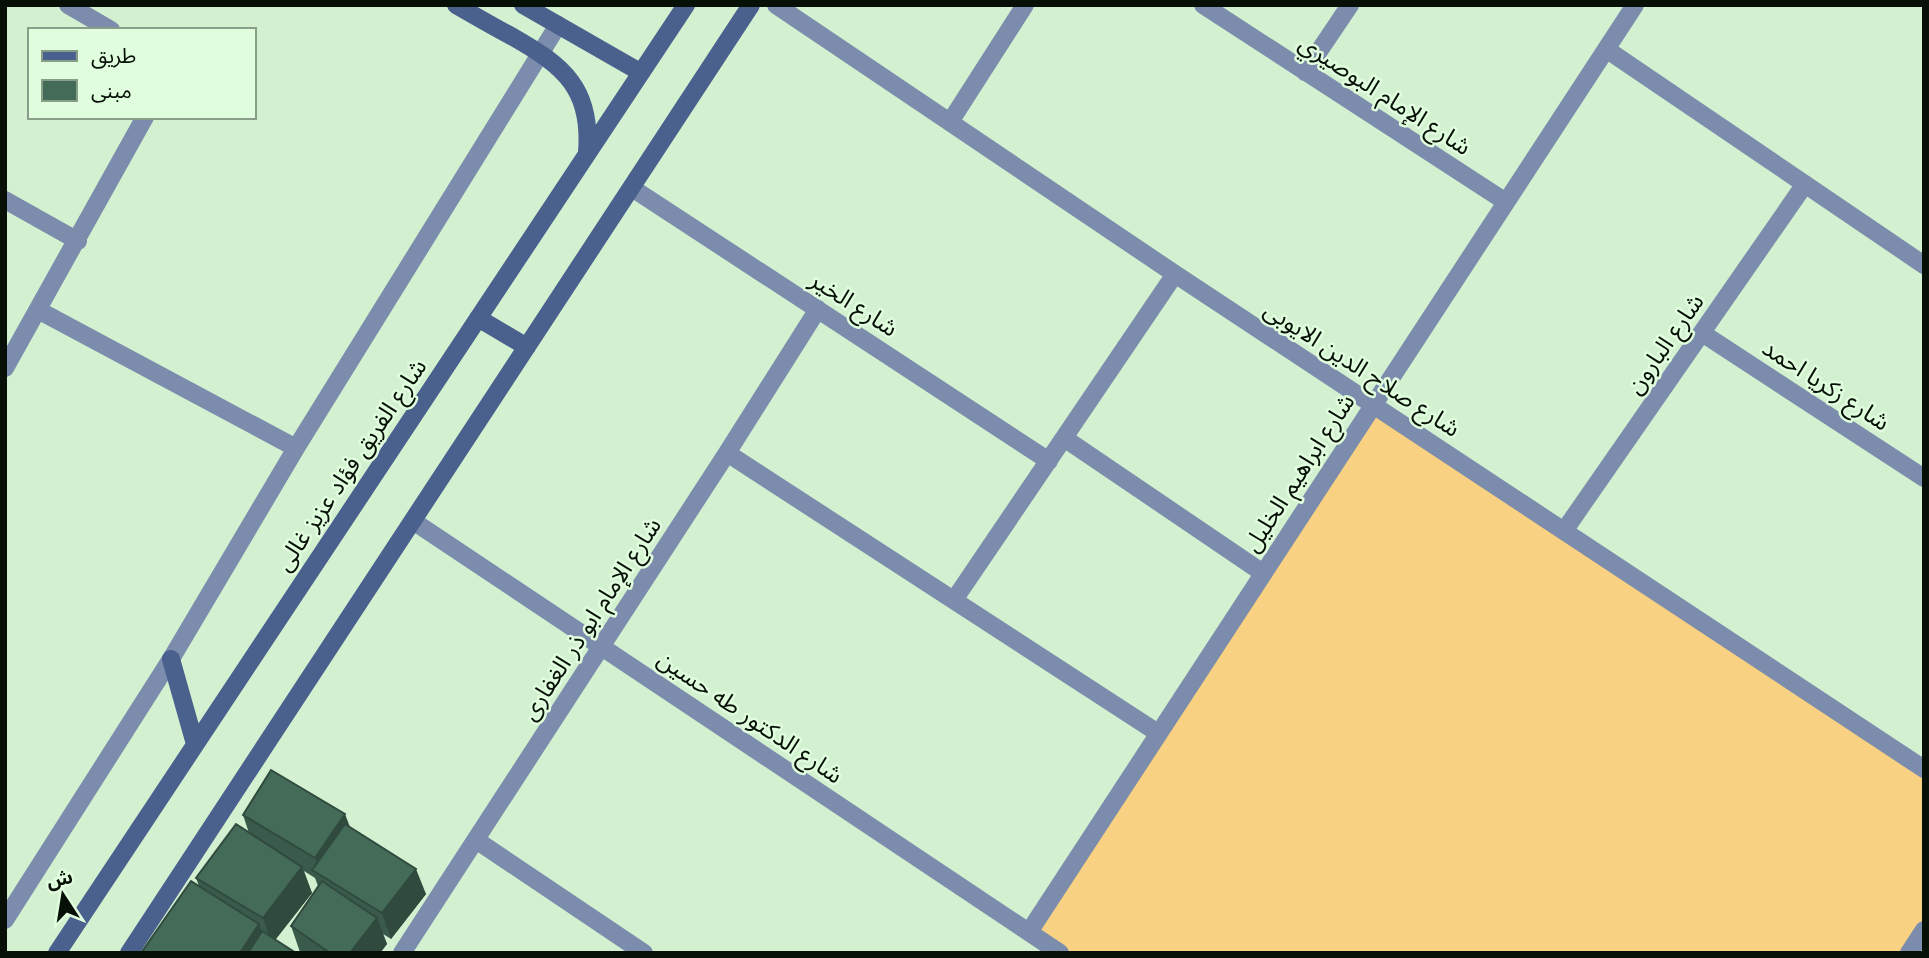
<svg xmlns="http://www.w3.org/2000/svg" width="1929" height="958" font-family="'Times New Roman','Noto Sans Arabic',serif">
	<style>
		.grass { fill: #f8d182 }
		.lines { fill: none; stroke-linecap: round; stroke-linejoin: round }
		.street { stroke: #7c8cac; stroke-width: 18 }
		.secondary { stroke: #4a608d; stroke-width: 18 }
		.wall { fill: #3a5b4c }
		.shaded-wall { fill: #304a3e }
		.building { fill: #446a58; stroke: #304a3e; stroke-width: 2 }
		.labels { text-anchor: middle; dominant-baseline: central; stroke-width: 5; stroke-linejoin: round; paint-order: stroke }
		.street-label { font-size: 24px; fill: #071007; stroke: #e0fdde }
	</style>
	<rect width="100%" height="100%" fill="#d3f0d1"/>
	<path class="grass" d="M1373,405l551,364v161l-15,23h-849l-31,-21z"/>
	<g class="lines">
		<path class="street" d="M68,5l43,25
			M776,5l399,269 749,495
			M1203,5l303,197
			M1606,49l318,216
			M1305,72l45,-67
			M950,122l75,-117
			M632,188l417,273
			M5,200l73,41
			M38,310l258,138
			M1702,333l222,145
			M5,368l140,-251
			M1064,438l199,135
			M727,453l431,280
			M413,521l647,432
			M1564,531l241,-347
			M954,600l221,-326
			M476,840l168,113
			M5,920l166,-261 125,-211 262,-423
			M1029,932l606,-927
			M402,953l325,-500 91,-144
			M1909,953l15,-23"/>
		<path class="secondary" d="M456,5c19,11 38,22 57,32 51,29 79,52 74,115
			M523,5l117,67
			M478,318l49,29
			M171,659l24,85
			M57,953l629,-948
			M129,953l622,-948"/>
	</g>
	<path class="wall" d="M243,815l107,12 76,67 -35,45 -8,-5 4,10 -7,9 -80,-1 -9,-26 27,-40 -3,-8 -11,-7 8,22 -37,47 -134,13 58,-67 -3,-8 53,-45z"/>
	<path class="shaded-wall" d="M345,814l10,26 -33,36 -7,-18z
		M302,867l10,26 -40,51 -9,-26z
		M416,869l10,25 -35,45 -9,-26z
		M377,918l10,26 -7,9h-30z
		M259,924l9,26 -2,3h-26z"/>
	<path class="building" d="M271,770l74,44 -30,44 -72,-43z
		M236,824l66,43 -39,51 -67,-40z
		M345,824l71,45 -34,44 -70,-43z
		M191,881l68,43 -19,29h-99z
		M322,881l55,37 -27,35h-20l-39,-27z
		M262,931l34,22h-48z"/>
	<g class="labels">
		<g class="street-label">
			<text transform="translate(1385 95) rotate(33)">شارع الإمام البوصيري</text>
			<text transform="translate(854 304) rotate(33)">شارع الخير</text>
			<text transform="translate(1665 344) rotate(-55)">شارع البارون</text>
			<text transform="translate(1362 369) rotate(33)">شارع صلاح الدين الايوبى</text>
			<text transform="translate(1826 385) rotate(33)">شارع زكريا احمد</text>
			<text transform="translate(351 465) rotate(-56)">شارع الفريق فؤاد عزيز غالى</text>
			<text transform="translate(1299 473) rotate(-57)">شارع ابراهيم الخليل</text>
			<text transform="translate(591 619) rotate(-57)">شارع الإمام ابو ذر الغفارى</text>
			<text transform="translate(750 717) rotate(34)">شارع الدكتور طه حسين</text>
		</g>
	</g>
	<rect width="1929" height="958" fill="none" stroke="#071007" stroke-width="14"/>
	<rect x="28" y="28" width="228" height="91" fill="#e0fdde" stroke="#899e88" stroke-width="2"/>
	<rect x="42" y="51" width="35" height="10" fill="#4a608d" stroke="#899e88" stroke-width="2"/>
	<text x="91" y="63" font-size="21" fill="#071007">طريق</text>
	<rect x="42" y="80" width="35" height="21" fill="#446a58" stroke="#899e88" stroke-width="2"/>
	<text x="91" y="98" font-size="21" fill="#071007">مبنى</text>
	<g transform="translate(63 895) rotate(348)" stroke="#e0fdde" stroke-width="5" paint-order="stroke">
	<path d="M0-5L12 26L0 18L-12 26Z" fill="#071007"/>
	<text y="-10" font-size="19" font-weight="bold" text-anchor="middle" fill="#071007">ش</text>
	</g>
</svg>
